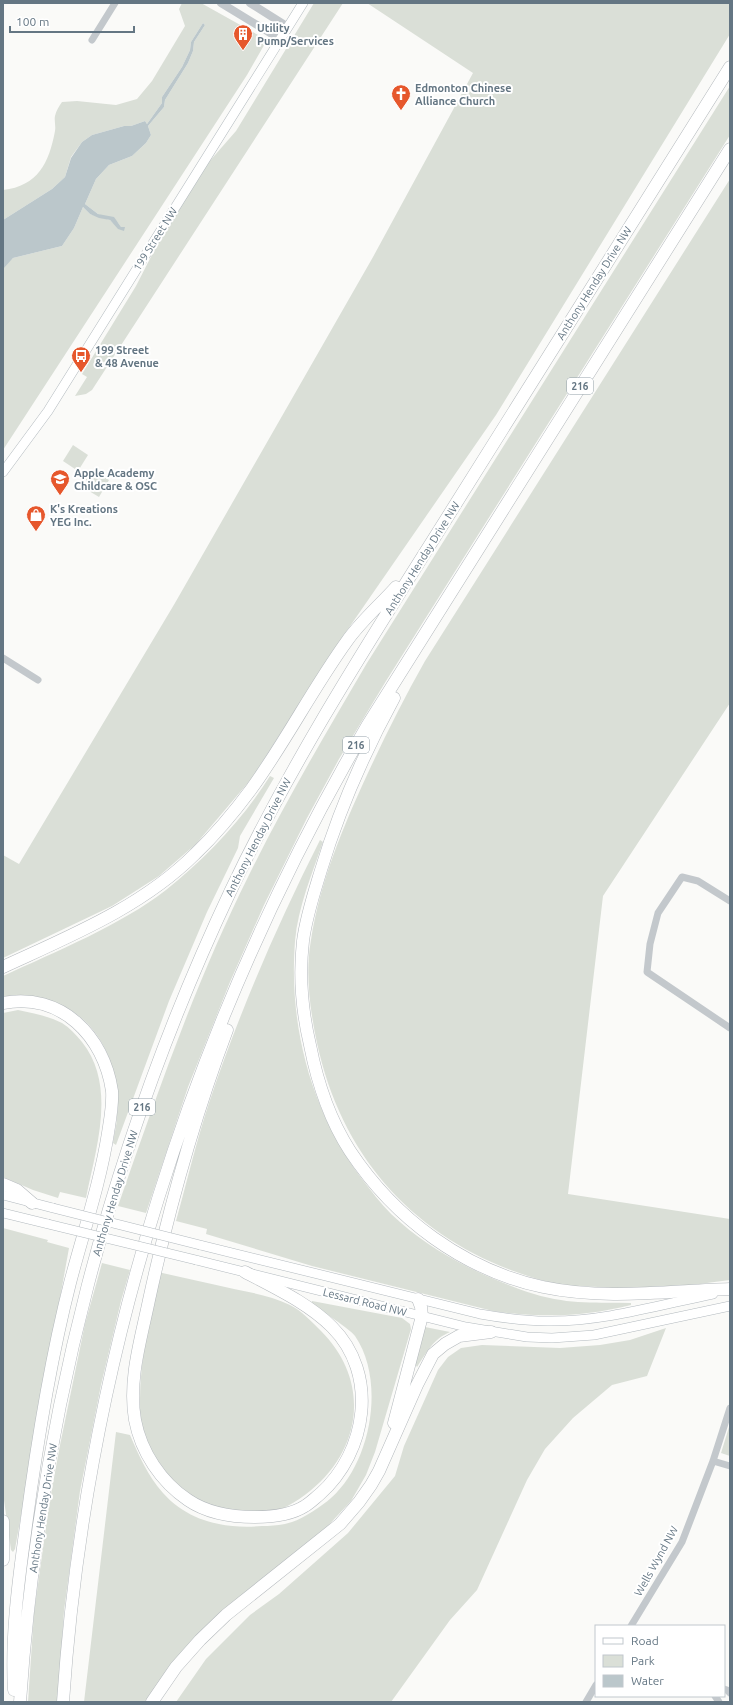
<svg xmlns="http://www.w3.org/2000/svg" width="733" height="1705" font-family="Ubuntu,sans-serif">
	<style>
		.green { fill: #dadfd7 }
		.water { fill: #bbc7cb }
		.lines { fill: none; stroke-linecap: round; stroke-linejoin: round }
		.secondary-casing { stroke: #b3babf; stroke-width: 10 }
		.motorway-casing { stroke: #b4b9bd; stroke-width: 13 }
		.minor { stroke: #c3c8cc; stroke-width: 7 }
		.tertiary { stroke: #c3c8cc; stroke-width: 8 }
		.secondary { stroke: #fff; stroke-width: 9 }
		.motorway { stroke: #fff; stroke-width: 12 }
		.secondary-bridge-casing { stroke: #b3babf; stroke-width: 10; stroke-linecap: butt }
		.secondary-bridge { stroke: #fff; stroke-width: 9 }
		.labels { text-anchor: middle; dominant-baseline: central; stroke-width: 4; stroke-linejoin: round; paint-order: stroke }
		.shield { fill: #fff; stroke: #929fa8; stroke-width: 1 }
		.shield-label { font-size: 10px; font-weight: bold; fill: #647683 }
		.poi-label { font-size: 11px; font-weight: bold; fill: #647683; stroke: #fff; text-anchor: start }
		.street-label { font-size: 11px; fill: #647683; stroke: #fff }
	</style>
	<rect width="100%" height="100%" fill="#fafaf8"/>
	<path class="green" d="M182,3h19l66,37 -20,35 -244,375v-183l10,-9 49,-12 12,-18 9,-21 7,7 20,6 3,3 8,4 -3,-4 -20,-9 -13,-10 11,-25 13,-14 23,-9 14,-13 5,-8 -3,-9 16,-19 1,-7 23,-37 5,-12 1,-9 11,-17 -2,-2 -12,19 -1,8 -8,17 -20,30v6l-15,21 -2,-3 -14,5h-7l-32,9 -10,7 -11,15 -6,20 -13,12 -49,31v-30c35,-4 46,-27 52,-59 1,-5 -1,-10 0,-15 1,-5 4,-10 7,-14l15,-1 39,4 21,-6 15,-18 33,-55 -6,-17z
		M314,3h29l-251,387 -6,4 -11,2 12,-19 -5,-3 54,-88 21,-41 51,-82 28,-32z
		M367,3h363v31l-234,381 -159,230 -85,133 -56,66 -37,32 -47,30 -109,52v-103l16,9 156,-261 198,-346 100,-184z
		M730,86v49l-344,546 -47,78 -32,59 -43,87 -34,77 -42,105 -42,126 -28,-7c39,-112 78,-225 131,-331 36,-73 77,-142 118,-212z
		M730,179v524l-127,193 -35,298 162,25v61c-26,3 -53,8 -80,9 -17,1 -35,-1 -52,-2 -12,-1 -26,0 -38,-2 -127,-30 -215,-113 -243,-242 -7,-33 -12,-70 -6,-103 9,-58 32,-113 56,-165 18,-39 37,-77 58,-114z
		M73,445l15,10 -10,16 -15,-10z
		M92,470l17,10 -10,17 -15,-9 3,-5 -1,-4z
		M270,776l4,2 -34,58 -2,12 -31,64 -38,89 -53,144 -3,-2c1,-9 4,-18 4,-27 4,-48 -17,-99 -66,-115 -15,-5 -33,-8 -48,-4v-21c52,-24 118,-51 163,-86 40,-32 77,-71 104,-114z
		M320,840l3,2c-11,32 -25,65 -28,99 -7,88 18,178 74,247 9,12 19,24 31,34 27,24 61,43 94,57 21,9 44,18 67,21 22,4 47,2 70,3v2c-48,12 -89,13 -138,6l-181,-45 -106,-32 1,-5 -31,-8c11,-39 20,-79 33,-118 30,-90 68,-178 111,-263z
		M18,1010c15,3 30,6 44,13 8,5 14,12 20,19 35,44 14,106 4,156l-26,-6 -2,6 -25,-8 -30,-13v-164z
		M3,1228l45,12 -1,2 22,6 -54,301 -2,3 -2,-2 -8,-57z
		M102,1263l28,7 -9,31 -20,84 -21,106 -16,120 -6,91h-30l6,-89 15,-108 11,-60 25,-121z
		M158,1272c25,6 51,11 76,17 19,4 38,7 56,16 12,6 22,17 31,26 49,49 42,117 -11,160 -13,11 -32,22 -49,23 -7,0 -15,-2 -22,-3 -20,-2 -35,-7 -51,-18 -21,-15 -25,-23 -38,-44 -2,-4 -6,-9 -7,-13 -3,-8 -3,-20 -3,-29 -1,-46 10,-90 18,-135z
		M312,1301l90,17 8,6 1,5 -36,123 -9,23 -15,26 -26,28 -159,143 -21,30h-61l32,-270 14,3c9,21 18,41 33,58 26,29 62,36 99,33 10,0 21,-1 30,-4 12,-4 30,-16 39,-24 40,-35 55,-117 24,-162 -5,-7 -34,-26 -44,-32z
		M425,1327l25,5c-17,7 -23,20 -33,35l-2,-3z
		M666,1328l-19,48 -35,9 -39,33 -28,31 -18,31 -50,110 -27,30 -59,82h-215l30,-43 44,-44 29,-21 69,-61 47,-57 9,-30 34,-76 10,-13 13,-9 21,-3 78,3 40,-3 30,-5z
		M730,1424v32l-9,-3z"/>
	<path class="water" d="M203,23l2,2 -11,17 -1,9 -5,12 -23,37 -1,7 -16,19 3,9 -5,8 -14,13 -23,9 -13,14 -11,25 13,10 16,3 7,10h4l-1,4 -6,-2 -8,-9 -11,-2 -9,-4 -7,-7 -9,21 -12,18 -49,12 -10,11v-49l49,-31 13,-12 6,-19 11,-16 10,-7 32,-9h7l14,-5 2,3 15,-21v-6l20,-30 8,-17 1,-8z"/>
	<g class="lines">
		<g class="secondary-casing">
			<path id="secondary" d="M3,472l45,-61 255,-408
				M3,1195l50,13
				M3,1213l45,11
				M200,1245l280,69c23,4 45,7 67,7 56,1 112,-16 166,-27
				M196,1260l270,67 61,10 25,1 42,-3 136,-29"/>
		</g>
		<g class="motorway-casing">
			<path id="motorway" d="M394,698c-30,55 -55,112 -73,172 -7,23 -15,47 -18,71 -4,35 -1,70 7,104 7,36 20,75 40,106 45,68 114,119 193,136 61,13 125,4 187,2
				M3,967c67,-31 139,-60 192,-113 21,-20 40,-43 57,-66 34,-47 61,-100 95,-147 14,-20 33,-36 49,-54
				M3,1003c58,-11 101,33 109,88 1,14 -2,29 -4,42 -8,51 -25,100 -38,150 -21,82 -34,166 -45,250 -7,51 -14,105 -11,157
				M227,1030c-33,88 -58,178 -78,270 -8,39 -21,80 -14,120 6,32 26,62 53,80 19,13 45,17 67,17 17,0 36,-2 50,-11 5,-3 10,-8 15,-12 47,-42 59,-120 12,-167 -24,-24 -57,-39 -87,-55
				M3,1184l14,6 15,13
				M394,1423l28,-107 -1,-9 -3,-8
				M3,1521v39
				M20,1702c19,-281 91,-558 211,-812 64,-135 145,-259 224,-385 91,-146 183,-292 275,-438
				M63,1702c23,-343 131,-680 304,-976l363,-577
				M152,1702l24,-35 24,-27 26,-25 114,-91 19,-22 12,-17 8,-14 38,-86 16,-31 12,-10 14,-8 32,-4"/>
		</g>
		<path class="minor" d="M92,40l23,-37
			M3,658l35,22
			M730,901l-32,-20 -16,-4 -24,36 -8,31 -3,28 83,56
			M713,1461l17,5
			M631,1626l51,-84 31,-81 17,-53
			M724,1689l3,1 3,3
			M715,1696l4,6
			M586,1702l10,-17"/>
		<path class="tertiary" d="M221,3l59,36
			M250,3l38,24"/>
		<use href="#secondary" class="secondary"/>
		<use href="#motorway" class="motorway"/>
		<g class="secondary-bridge-casing">
			<path id="secondary-bridge" d="M53,1208l147,37
				M48,1224l148,36"/>
		</g>
		<use href="#secondary-bridge" class="secondary-bridge"/>
	</g>
	<defs>
		<g id="building-pin" transform="scale(1)"><path d="M0 17L-7.5 6A9.5 9.5 0 1 1 7.5 6Z" fill="#e6572c" stroke="#fff"/><path d="M-4-6H4V6H1V3H-1V6H-4ZM-2.5-4.3h1.7v1.8h-1.7ZM.8-4.3h1.7v1.8H.8ZM-2.5-1h1.7V.8h-1.7ZM.8-1h1.7V.8H.8Z" fill="#fff"/></g>
		<g id="church-pin" transform="scale(1)"><path d="M0 17L-7.5 6A9.5 9.5 0 1 1 7.5 6Z" fill="#e6572c" stroke="#fff"/><path d="M-1.2-6h2.4v3.5h3.3v2.4h-3.3V6h-2.4V-.1h-3.3v-2.4h3.3Z" fill="#fff"/></g>
		<g id="bus-pin" transform="scale(1)"><path d="M0 17L-7.5 6A9.5 9.5 0 1 1 7.5 6Z" fill="#e6572c" stroke="#fff"/><path d="M-5-6H5V4H4V6H2V4H-2V6H-4V4H-5ZM-3.5-4V0h7V-4ZM-3.5 1.2v1.5H-2V1.2ZM2 1.2v1.5H3.5V1.2Z" fill="#fff"/></g>
		<g id="school-pin" transform="scale(1)"><path d="M0 17L-7.5 6A9.5 9.5 0 1 1 7.5 6Z" fill="#e6572c" stroke="#fff"/><path d="M0-5L7-2L0 1L-7-2ZM-4 1L0 2.5L4 1V4Q0 6-4 4Z" fill="#fff"/></g>
		<g id="shop-pin" transform="scale(1)"><path d="M0 17L-7.5 6A9.5 9.5 0 1 1 7.5 6Z" fill="#e6572c" stroke="#fff"/><path d="M-5-2.5h2.3a2.7 3.5 0 0 1 5.4 0H5L5.5 6h-11ZM-1.5-2.5h3a1.5 2.3 0 0 0-3 0Z" fill="#fff"/></g>
	</defs>
	<g fill-rule="evenodd">
		<use href="#building-pin" x="243" y="34"/>
		<use href="#church-pin" x="401" y="94"/>
		<use href="#bus-pin" x="81" y="356"/>
		<use href="#school-pin" x="60" y="479"/>
		<use href="#shop-pin" x="36" y="515"/>
	</g>
	<g class="labels">
		<g class="shield">
			<rect x="567" y="378" width="26" height="16" rx="3"/>
			<rect x="343" y="737" width="26" height="16" rx="3"/>
			<rect x="129" y="1099" width="26" height="16" rx="3"/>
		</g>
		<g class="shield-label">
			<text x="580" y="386">216</text>
			<text x="356" y="745">216</text>
			<text x="142" y="1107">216</text>
		</g>
		<g class="poi-label">
			<text x="257" y="28">Utility<tspan x="257" dy="13">Pump/Services</tspan></text>
			<text x="415" y="88">Edmonton Chinese<tspan x="415" dy="13">Alliance Church</tspan></text>
			<text x="95" y="350">199 Street<tspan x="95" dy="13">&amp; 48 Avenue</tspan></text>
			<text x="74" y="473">Apple Academy<tspan x="74" dy="13">Childcare &amp; OSC</tspan></text>
			<text x="50" y="509">K's Kreations<tspan x="50" dy="13">YEG Inc.</tspan></text>
		</g>
		<g class="street-label">
			<text transform="translate(155 239) rotate(-58)">199 Street NW</text>
			<text transform="translate(594 283) rotate(-58)">Anthony Henday Drive NW</text>
			<text transform="translate(422 558) rotate(-58)">Anthony Henday Drive NW</text>
			<text transform="translate(258 837) rotate(-63)">Anthony Henday Drive NW</text>
			<text transform="translate(115 1193) rotate(-73)">Anthony Henday Drive NW</text>
			<text transform="translate(365 1302) rotate(14)">Lessard Road NW</text>
			<text transform="translate(43 1508) rotate(-81)">Anthony Henday Drive NW</text>
			<text transform="translate(656 1561) rotate(-61)">Wells Wynd NW</text>
		</g>
	</g>
	<rect width="733" height="1705" fill="none" stroke="#647683" stroke-width="8"/>
	<rect x="595" y="1625" width="130" height="72" fill="#ffffff" stroke="#c1c8cd"/>
	<rect x="603" y="1638" width="20" height="6" fill="#ffffff" stroke="#c1c8cd"/>
	<text x="631" y="1645" font-size="12" fill="#647683">Road</text>
	<rect x="603" y="1655" width="20" height="12" fill="#dadfd7" stroke="#c1c8cd"/>
	<text x="631" y="1665" font-size="12" fill="#647683">Park</text>
	<rect x="603" y="1675" width="20" height="12" fill="#bbc7cb" stroke="#c1c8cd"/>
	<text x="631" y="1685" font-size="12" fill="#647683">Water</text>
	<path d="M10 26v6h124v-6" fill="none" stroke="#647683" stroke-width="2"/>
	<text x="16" y="26" font-size="12" fill="#647683" stroke="#ffffff" stroke-width="3" paint-order="stroke">100 m</text>
</svg>
